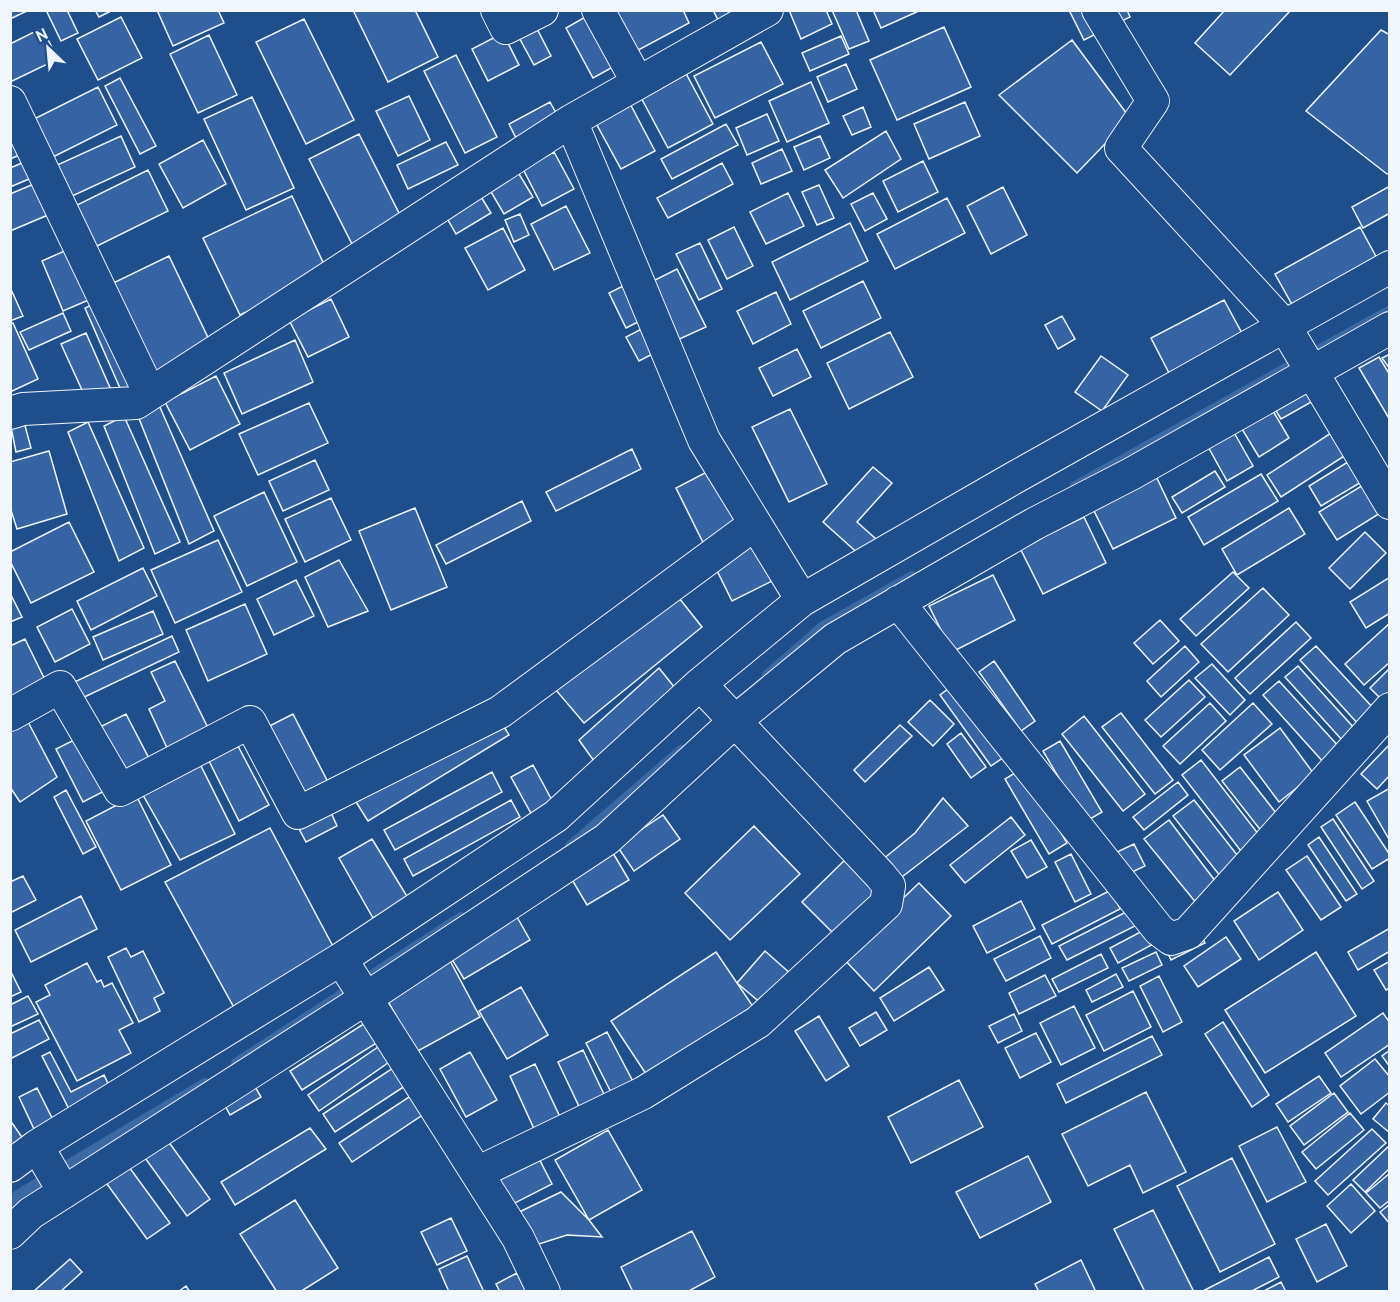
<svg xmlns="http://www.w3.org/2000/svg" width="1400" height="1302" font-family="Overpass,sans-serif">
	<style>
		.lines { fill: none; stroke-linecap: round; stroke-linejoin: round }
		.stream { stroke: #3b69a3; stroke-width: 10 }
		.building { fill: #3563a3; stroke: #f2f6ff; stroke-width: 1.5 }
		.minor-casing { stroke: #f2f6ff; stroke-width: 34 }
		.minor { stroke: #1f4e8c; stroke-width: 32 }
	</style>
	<rect width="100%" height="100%" fill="#1f4e8c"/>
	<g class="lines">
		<path class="stream" d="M1075,486l315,-176
			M767,675l56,-49 89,-50
			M570,846l111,-96
			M236,1063l225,-146
			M10,1202l9,-8 186,-111"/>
	</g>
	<path class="building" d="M10,10h19l-19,9z
		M46,10h21l11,23 -17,8z
		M95,10h18l-14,7z
		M157,10h61l6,13 -51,23z
		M353,10h62l23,47 -50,25z
		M605,10h78l6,13 -60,32z
		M713,10h42l-33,18z
		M789,10h37l6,14 -31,15z
		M832,10h24l13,31 -20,8z
		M873,10h48l-40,18z
		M1069,10h58l3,7 -46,23z
		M1225,10h66l-61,65 -35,-32z
		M594,12l28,50 -29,16 -27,-50z
		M121,17l21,41 -44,22 -21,-41z
		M304,19l50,101 -48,24 -50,-102z
		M533,21l18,35 -17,9 -19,-35z
		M944,27l27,60 -74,33 -27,-60z
		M42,28l16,31 -48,23v-38z
		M1381,30l9,5v138l-3,1 -81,-63z
		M503,33l16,32 -31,16 -16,-32z
		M209,35l28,60 -39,18 -28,-59z
		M841,36l8,18 -39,17 -8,-18z
		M1072,40l58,78 -53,55 -78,-78z
		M761,42l22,42 -68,34 -21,-42z
		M456,55l41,82 -32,16 -41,-82z
		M846,64l11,25 -29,13 -11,-25z
		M682,66l31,58 -45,24 -31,-58z
		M120,78l36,68 -16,8 -35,-68z
		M811,82l18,41 -42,19 -18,-41z
		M98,87l19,38 -72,36 -19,-38z
		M409,96l21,44 -32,16 -22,-45z
		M252,97l42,91 -48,22 -42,-91z
		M627,98l28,53 -34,18 -29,-53z
		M550,102l11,20 -42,22 -10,-20z
		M965,102l15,34 -51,23 -15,-35z
		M863,107l8,20 -19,8 -9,-19z
		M767,114l12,27 -32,14 -11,-27z
		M726,124l12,21 -66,34 -11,-20z
		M886,131l15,28 -58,39 -18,-28z
		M359,134l45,89 -50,25 -45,-89z
		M121,136l14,31 -65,30 -15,-31z
		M820,136l10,22 -26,12 -10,-23z
		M10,138l14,15 -14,6z
		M203,140l23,44 -43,24 -24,-44z
		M446,142l12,23 -50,24 -11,-24z
		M782,149l10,22 -31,13 -9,-21z
		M554,152l20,37 -32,17 -19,-37z
		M29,160l7,16 -26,11v-19z
		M923,161l15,31 -40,20 -15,-31z
		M722,163l11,21 -65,34 -11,-20z
		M516,169l17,28 -29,17 -17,-29z
		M148,170l20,41 -77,38 -20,-41z
		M41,181l14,31 -45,19v-37z
		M819,185l15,33 -17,7 -15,-33z
		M1390,186v27l-27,15 -11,-21z
		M1003,187l24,48 -36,19 -24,-48z
		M478,192l13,21 -35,21 -12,-21z
		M788,193l16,33 -38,18 -16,-32z
		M873,193l14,26 -22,12 -14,-27z
		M292,196l36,77 -88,42 -37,-77z
		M947,198l18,35 -70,36 -18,-35z
		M566,206l24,47 -36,17 -23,-46z
		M520,214l9,21 -15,7 -9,-22z
		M850,223l18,38 -78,39 -18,-38z
		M734,227l19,39 -26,13 -19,-39z
		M1360,227l19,35 -85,46 -19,-34z
		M503,228l22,42 -37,20 -23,-42z
		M700,243l22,46 -23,11 -23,-46z
		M78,245l22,50 -37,16 -21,-50z
		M169,256l43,90 -62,29 -43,-89z
		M677,269l29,58 -31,14 -28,-57z
		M863,281l18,37 -60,30 -18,-37z
		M625,285l17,35 -16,8 -17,-35z
		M10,287l13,29 -13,5z
		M776,292l15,32 -38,20 -16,-33z
		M331,299l18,38 -41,20 -19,-37z
		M1224,300l19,35 -74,38 -18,-35z
		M100,301l38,87 -15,7 -38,-87z
		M63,313l8,18 -42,19 -9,-18z
		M1062,316l13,23 -17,10 -13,-24z
		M657,321l13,24 -31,16 -13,-24z
		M13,323l25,56 -28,13v-68z
		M890,332l23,45 -64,32 -22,-46z
		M86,333l25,57 -24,11 -26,-57z
		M295,340l18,42 -71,32 -18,-41z
		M797,349l14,28 -38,19 -14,-28z
		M1390,354v15l-8,-11z
		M1101,356l27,19 -26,36 -27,-19z
		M1379,357l11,18v45l-31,-52z
		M216,376l24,48 -50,26 -25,-48z
		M1314,381l8,15 -41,23 -9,-15z
		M309,403l19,40 -70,32 -19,-41z
		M159,405l55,126 -25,13 -51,-128z
		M790,409l37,75 -38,18 -37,-75z
		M1273,411l16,27 -30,19 -17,-28z
		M124,416l56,126 -25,12 -51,-128z
		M23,418l8,30 -15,4 -6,-30z
		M88,422l56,126 -25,13 -51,-129z
		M1340,427l15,22 -74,48 -14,-22z
		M1232,429l21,37 -26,15 -21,-38z
		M632,449l9,20 -85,42 -10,-19z
		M49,451l18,63 -50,15 -7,-22v-45z
		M315,460l14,30 -46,21 -14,-30z
		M1351,460l12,21 -42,25 -12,-20z
		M724,463l56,114 -48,24 -56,-113z
		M873,467l19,16 -35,39 19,17 -15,17 -38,-34z
		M1215,471l10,16 -43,26 -10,-16z
		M1154,472l22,46 -63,31 -23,-46z
		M1261,474l17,27 -74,44 -16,-28z
		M1368,482l17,28 -48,30 -18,-28z
		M264,492l33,70 -50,24 -33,-70z
		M331,498l20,42 -46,22 -20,-43z
		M522,501l9,20 -85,43 -10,-19z
		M415,508l32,79 -56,23 -32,-79z
		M1289,508l16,26 -68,41 -15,-26z
		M1084,517l22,46 -63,31 -23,-46z
		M69,522l25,50 -63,31 -21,-42v-9z
		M1365,532l21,21 -36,36 -21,-21z
		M218,540l24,52 -67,31 -24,-53z
		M339,560l29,51 -40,16 -23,-50z
		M143,568l14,28 -66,34 -14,-29z
		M1233,572l16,16 -53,48 -16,-17z
		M993,575l22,45 -63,32 -23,-46z
		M1390,577v36l-24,15 -16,-26z
		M664,579l38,48 -118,96 -46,-54z
		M296,580l18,36 -40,19 -17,-36z
		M1263,588l26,27 -61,57 -27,-28z
		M10,593l12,24 -12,5z
		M245,604l22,50 -59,27 -22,-51z
		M72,609l18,35 -35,18 -18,-35z
		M153,611l10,23 -60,26 -10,-23z
		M1160,620l19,21 -26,23 -19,-21z
		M1296,622l15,16 -61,56 -15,-16z
		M1390,623v39l-26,23 -19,-21z
		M172,636l7,16 -103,49 -8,-16z
		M25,639l24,49 -33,17 -6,-11v-48z
		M1185,646l14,16 -38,35 -14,-16z
		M1316,646l59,64 -16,15 -59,-65z
		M175,661l34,69 -41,20 -19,-41 16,-8 -14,-29z
		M994,661l41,60 -14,10 -42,-59z
		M1212,664l33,36 -15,15 -35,-37z
		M1298,666l57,63 -13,11 -57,-63z
		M659,668l20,25 -80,75 -20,-28z
		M1390,668v26l-7,7 -13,-13z
		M1189,680l16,17 -44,40 -16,-17z
		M1279,681l62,68 -16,15 -62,-69z
		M952,686l52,71 -13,9 -51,-71z
		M930,700l24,24 -21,22 -25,-24z
		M1210,703l16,18 -46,43 -17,-18z
		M1253,703l19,21 -52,46 -18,-20z
		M1121,713l52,67 -18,14 -53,-67z
		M126,714l27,52 -70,36 -27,-53z
		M293,714l37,72 -51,26 -37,-72z
		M497,715l12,20 -141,86 -12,-19z
		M1084,716l61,78 -22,17 -61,-77z
		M27,720l30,57 -37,25 -10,-15v-58z
		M900,725l12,11 -47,46 -11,-12z
		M1280,728l34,46 -35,28 -35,-47z
		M961,733l25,34 -15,11 -24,-34z
		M1060,741l42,71 -17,10 -42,-71z
		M1390,744v31l-13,14 -16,-15z
		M238,746l31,59 -30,16 -30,-60z
		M197,758l38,76 -55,26 -41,-72z
		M1201,760l62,80 -19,15 -62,-80z
		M533,765l22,41 -22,11 -22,-40z
		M1240,767l44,56 -18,14 -44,-56z
		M1023,768l44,75 -18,11 -44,-75z
		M492,772l10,20 -107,58 -11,-20z
		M1178,782l10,13 -44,35 -11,-13z
		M1390,788v53l-23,-40z
		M66,790l30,57 -13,7 -29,-57z
		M136,795l35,70 -50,25 -35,-69z
		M943,798l25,28 -70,54 -16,-20 33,-27z
		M511,800l9,17 -107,59 -9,-17z
		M1194,800l51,65 -21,16 -51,-65z
		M1355,802l35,53v3l-18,11 -36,-54z
		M328,806l9,20 -31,16 -10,-19z
		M663,815l17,24 -46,32 -17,-25z
		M1011,817l14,18 -60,48 -15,-18z
		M1333,819l41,62 -12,8 -41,-62z
		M1169,820l50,66 -22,18 -53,-65z
		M754,826l46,48 -70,66 -45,-47z
		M270,828l66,124 -99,61 -72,-131z
		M1319,837l38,57 -11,7 -38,-56z
		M372,839l36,59 -35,20 -34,-60z
		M1031,840l16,27 -20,11 -16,-27z
		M1134,844l11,22 -17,8 -11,-22z
		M853,852l32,32 -51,50 -32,-32z
		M613,853l16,27 -42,25 -16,-27z
		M1071,854l20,40 -16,8 -20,-40z
		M1307,856l34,51 -20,13 -35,-50z
		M23,876l13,24 -26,13v-31z
		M919,883l32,33 -77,75 -32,-34z
		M1111,890l9,19 -68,35 -10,-19z
		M1278,892l25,38 -44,30 -25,-39z
		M81,896l16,33 -66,33 -16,-32z
		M1021,901l14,28 -48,24 -14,-27z
		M1130,910l7,15 -70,35 -8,-14z
		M517,917l13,23 -66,39 -14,-23z
		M1148,928l9,14 -39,21 -8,-15z
		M1390,928v23l-32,19 -10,-18z
		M1199,932l6,11 -34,17 -5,-11z
		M1040,936l11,22 -45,23 -12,-22z
		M1226,937l15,22 -43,28 -14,-21z
		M126,948l5,9 12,-6 21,42 -10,5 6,13 -21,11 -31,-65z
		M765,951l44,39 -27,31 -45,-38z
		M716,952l38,56 -106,69 -37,-56z
		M1156,952l6,13 -33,16 -7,-13z
		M1316,952l40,64 -91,57 -40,-63z
		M1101,954l7,14 -49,24 -7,-13z
		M448,957l32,60 -64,35 -33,-60z
		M1390,961v27l-4,2 -12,-20z
		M87,963l10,19 4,-2 3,7 8,-4 21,40 -14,7 12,23 -54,28 -41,-79 14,-7 -5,-10z
		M929,967l15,23 -50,31 -14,-23z
		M10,970l11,22 -11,5z
		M1116,974l7,13 -31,15 -6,-12z
		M1045,975l11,21 -37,18 -10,-21z
		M1159,976l23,46 -19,10 -23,-46z
		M521,987l27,48 -41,24 -28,-48z
		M1133,991l18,36 -47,24 -18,-36z
		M28,996l10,18 -28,13v-22z
		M1074,1006l21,42 -34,17 -21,-42z
		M876,1012l11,18 -27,16 -11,-18z
		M1383,1013l7,10v21l-49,33 -16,-24z
		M1014,1014l8,17 -24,12 -9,-17z
		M819,1016l30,50 -23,15 -31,-50z
		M373,1018l5,24 -76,48 -12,-19z
		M39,1020l10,19 -39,20v-25z
		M1223,1022l46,73 -17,12 -47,-73z
		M607,1032l31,59 -22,11 -30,-59z
		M1036,1033l15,29 -31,16 -15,-30z
		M1152,1036l10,19 -96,48 -9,-19z
		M381,1045l11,15 -73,51 -11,-16z
		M583,1050l26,55 -25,12 -26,-55z
		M1390,1050v17l-8,-11z
		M50,1052l21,40 33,-17 8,17 -41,21 -29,-57z
		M470,1052l27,48 -31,17 -26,-48z
		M1375,1059l15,18v15l-29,22 -21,-28z
		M535,1064l26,55 -26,12 -25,-55z
		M396,1066l12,18 -73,48 -12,-18z
		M1319,1076l12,17 -43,29 -12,-18z
		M251,1080l10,17 -31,18 -9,-17z
		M959,1080l24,47 -72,36 -23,-46z
		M37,1088l16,32 -19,9 -15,-32z
		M1146,1092l40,80 -43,21 -13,-28 -42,21 -26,-52z
		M1334,1093l14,19 -44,33 -14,-19z
		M412,1095l12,19 -72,48 -13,-19z
		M1386,1103l4,3v27l-17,-14z
		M1350,1113l14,17 -48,39 -14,-17z
		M10,1120l16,23 -16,13z
		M155,1123l55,76 -23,17 -55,-76z
		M1277,1127l29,55 -39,20 -28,-56z
		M310,1128l16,21 -91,56 -14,-23z
		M1372,1129l14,14 -58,52 -13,-14z
		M608,1130l34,60 -53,30 -34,-60z
		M113,1145l57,78 -23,16 -56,-77z
		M1390,1145v23l-25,24 -12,-12z
		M534,1149l18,35 -45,23 -18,-34z
		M1028,1156l23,46 -71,36 -24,-46z
		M1232,1158l43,86 -55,28 -43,-86z
		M1390,1173v27l-10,8 -14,-15z
		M1351,1184l24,27 -24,22 -24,-27z
		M561,1192l28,28 13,17 -35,-2 -28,9 -15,-4 -9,-26z
		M295,1200l43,68 -38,24h-23l-37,-58z
		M1390,1204v20l-10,-12z
		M1153,1210l41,82h-49l-31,-63z
		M451,1218l16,33 -30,14 -16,-33z
		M1326,1224l21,42 -30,16 -21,-43z
		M692,1231l23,46 -28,15h-54l-12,-25z
		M467,1256l17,36h-35l-10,-23z
		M1269,1257l10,20 -29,15h-49z
		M70,1259l12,13 -22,20h-27z
		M1081,1260l15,32h-57l-4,-8z
		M517,1273l9,19h-26l-4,-8z
		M1281,1282l5,10h-24z
		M186,1286l4,6h-12z"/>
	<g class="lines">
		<g class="minor-casing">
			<path id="minor" d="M497,10l9,18 36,-18
				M598,10l40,73
				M1098,10l55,91 -32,47 163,177 106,178
				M10,102l140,292
				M571,121l133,319 98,160
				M10,413l13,-4 113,-6 435,-282 196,-111
				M898,602l261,328 12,9 17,-6 202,-224
				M10,715l50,-28 60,103 130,-68 48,91 202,-101 255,-188
				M341,959l177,279 26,54
				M37,1146l27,46
				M10,1166l27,-20 304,-187 215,-143 144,-132 102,-84 210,-121 378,-212
				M477,1173l166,-80 115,-71 128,-118 3,-18 -9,-11 -180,-191
				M10,1233l21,-20 33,-21 301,-193 242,-160 127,-117 101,-83 199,-115 97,-50 259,-146"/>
		</g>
		<use href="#minor" class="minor"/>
	</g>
	<rect width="1400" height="1302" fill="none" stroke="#f2f6ff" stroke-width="24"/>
	<g transform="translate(48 48) rotate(334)" stroke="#1f4e8c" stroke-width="4.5" paint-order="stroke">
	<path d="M0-4.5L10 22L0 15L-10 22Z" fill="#f2f6ff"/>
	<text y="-9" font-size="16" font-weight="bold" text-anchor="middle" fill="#f2f6ff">N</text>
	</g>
</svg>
